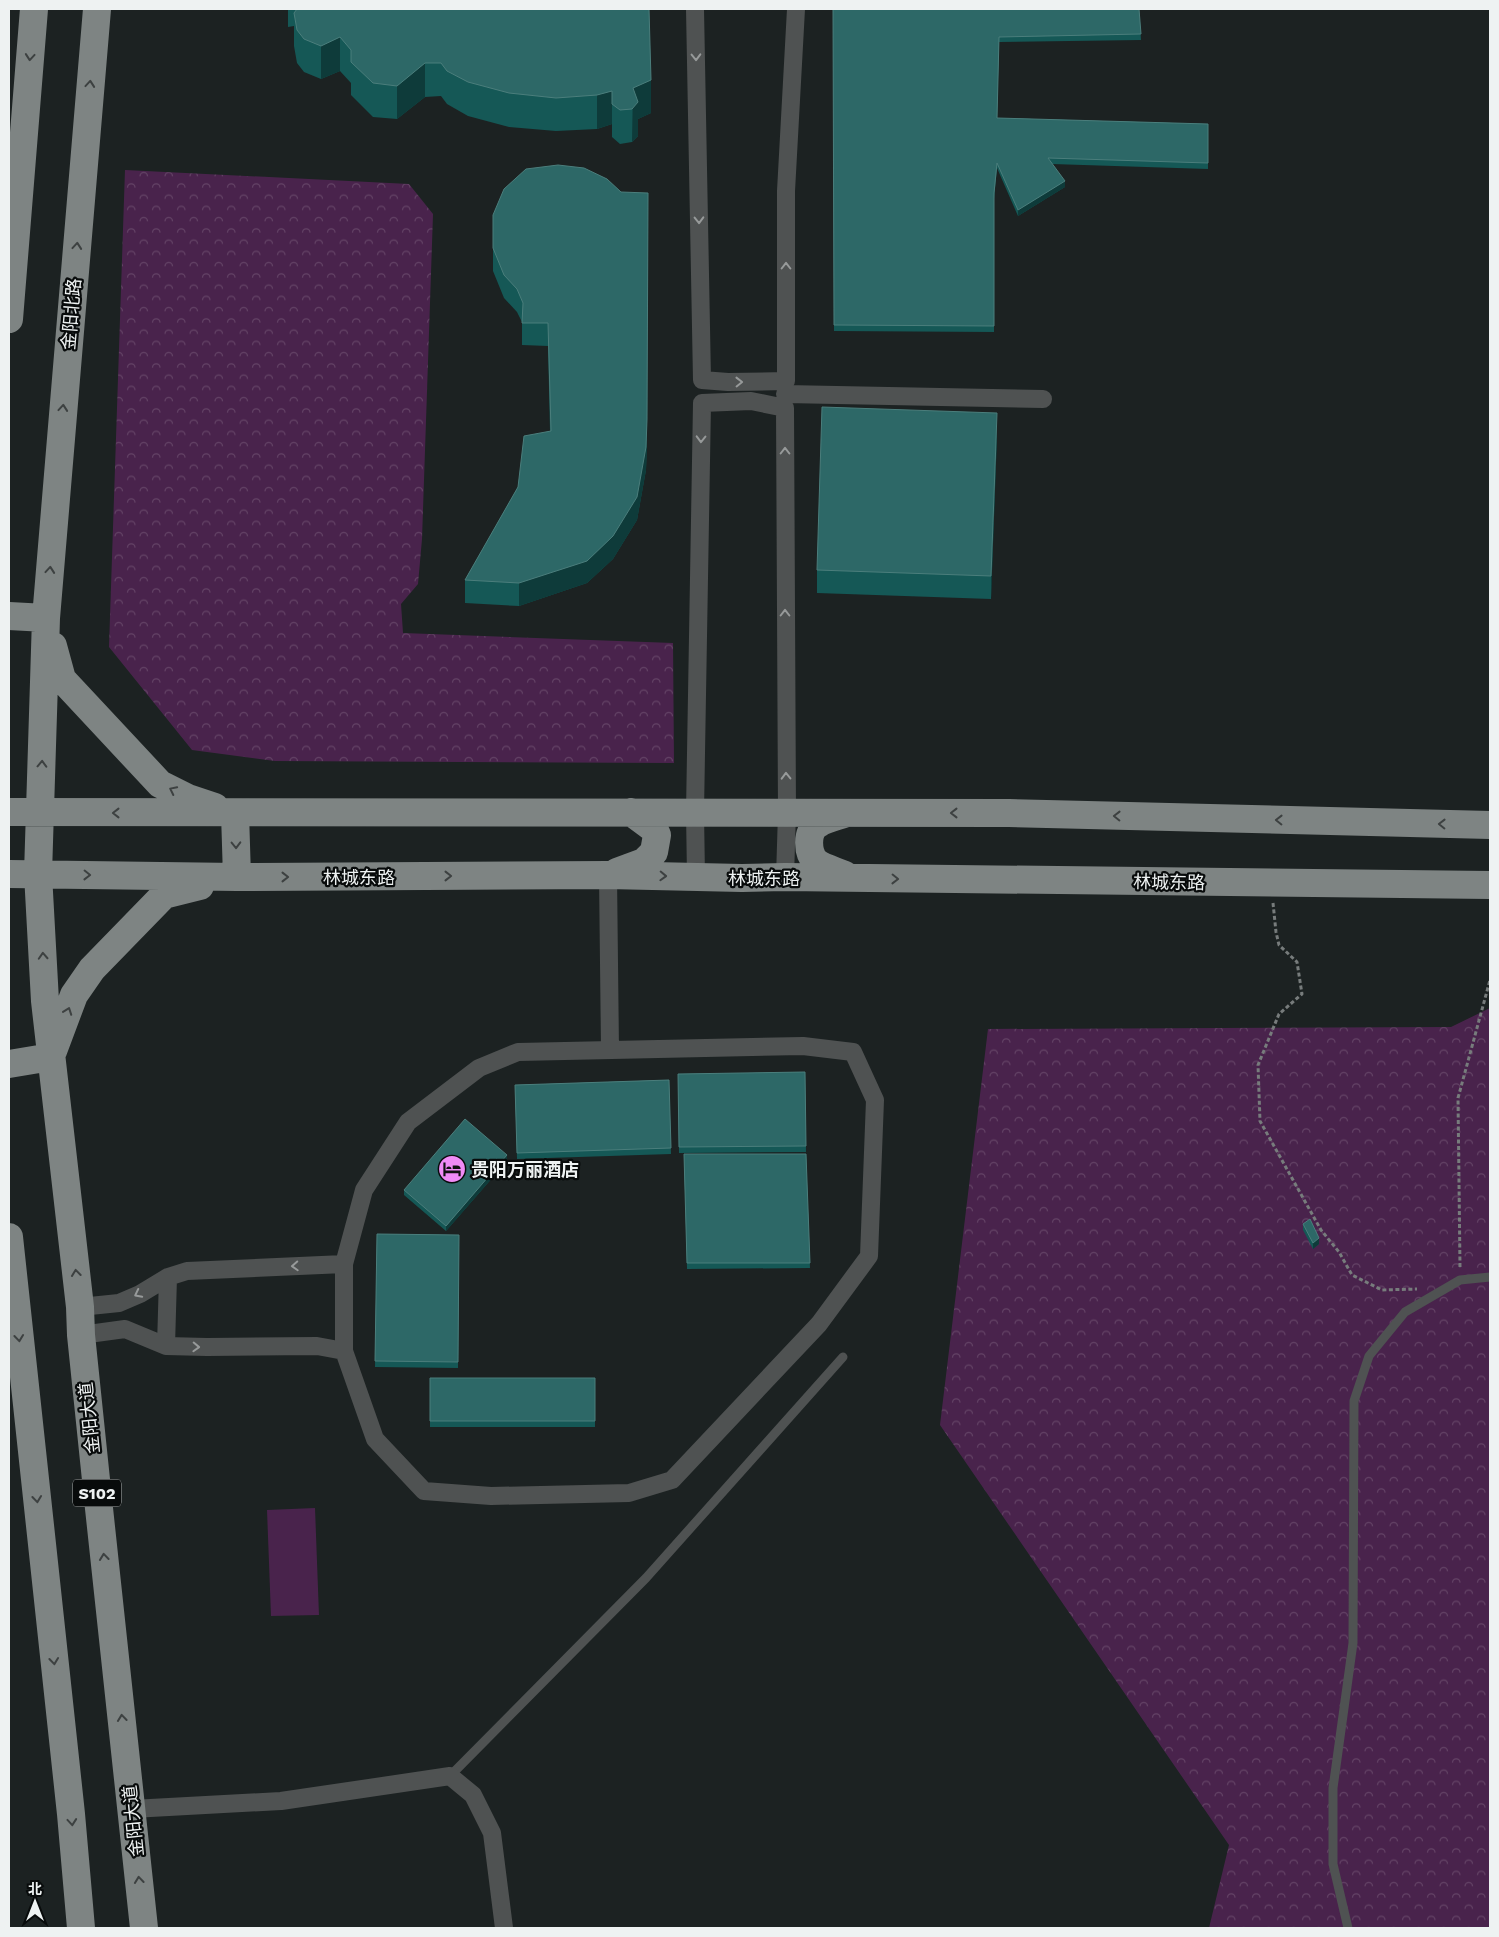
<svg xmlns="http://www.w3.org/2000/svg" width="1499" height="1937" font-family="'Work Sans','Noto Sans SC',sans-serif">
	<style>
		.forest { fill: url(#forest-crowns) }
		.pitch { fill: #49234c }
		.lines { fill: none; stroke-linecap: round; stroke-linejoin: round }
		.path { stroke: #777c7c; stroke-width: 3; stroke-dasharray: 4 2.5; stroke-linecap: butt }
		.lane { stroke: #4f5252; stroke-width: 9 }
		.street { stroke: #4f5252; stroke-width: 18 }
		.primary { stroke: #7e8483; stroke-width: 28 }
		.wall { fill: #155856 }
		.shaded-wall { fill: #0e3b3a }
		.building { fill: #2d6867; stroke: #4b7e7c }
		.oneway { stroke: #3d4141 }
		.oneway2 { stroke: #979a9a }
		.labels { text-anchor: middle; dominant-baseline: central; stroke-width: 4.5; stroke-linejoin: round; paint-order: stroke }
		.shield { fill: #080b0b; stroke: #a9adad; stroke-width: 1 }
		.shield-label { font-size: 16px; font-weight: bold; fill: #eef2f2 }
		.street-label { font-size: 18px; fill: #eef2f2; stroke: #080b0b }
		.poi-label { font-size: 18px; font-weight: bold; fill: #eef2f2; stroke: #080b0b; text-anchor: start }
	</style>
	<defs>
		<pattern id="forest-crowns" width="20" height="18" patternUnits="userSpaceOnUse" patternTransform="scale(1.25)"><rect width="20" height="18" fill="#49234c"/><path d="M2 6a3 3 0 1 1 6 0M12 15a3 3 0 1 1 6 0" fill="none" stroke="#644366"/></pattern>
	</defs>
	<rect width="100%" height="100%" fill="#1c2222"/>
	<path class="forest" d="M125,170l284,14 24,30 -11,325 -4,45 -17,20 2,29 270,10 1,120 -399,-2 -83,-11 -83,-103z
		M1490,1008v920h-281l20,-83 -289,-420 48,-396 463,-2z"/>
	<path class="pitch" d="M315,1508l4,107 -48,1 -4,-106z"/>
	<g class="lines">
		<path class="path" d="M1273,903l3,29 3,13 18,17 5,32 -23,20 -21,51 2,56 61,109 18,22 13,23 30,15 35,-1
			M1460,1267l-2,-169 32,-118"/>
		<path class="lane" d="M450,1776l196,-198 197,-221
			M1348,1928l-15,-64v-76l20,-145 1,-242 15,-45 36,-44 55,-32 30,-3"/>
		<path class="street" d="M695,9l7,371 26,2 58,-1v-190l10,-182
			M785,394l258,5
			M608,875l2,175
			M696,877l-1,-65 7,-409 49,-2 34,7 2,405 -2,64
			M803,1046l50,6 22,48 -6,156 -50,68 -147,156 -43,13 -138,3 -67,-5 -49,-52 -31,-88v-87l20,-74 44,-68 71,-54 39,-16z
			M80,1307l39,-4 21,-9 28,-17 19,-6 157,-7
			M81,1335l44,-6 41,17 41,1 110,-1 27,5
			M166,1346l2,-69
			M132,1809l149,-8 169,-25 23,19 19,38 12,95"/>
		<path class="primary" d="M97,9l-51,609 -8,256 7,127 35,306 1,28 17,164 46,429
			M9,319l25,-310
			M9,616l37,2
			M53,646l9,33 98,105 28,14 27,9
			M9,812l1000,1 481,12
			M235,813l2,64
			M844,814c-9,3 -19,5 -26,10 -12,7 -11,29 -2,38 7,6 21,9 29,13
			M617,872l27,-10 10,-10 3,-17 -3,-6 -23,-17
			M9,874l228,3 371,-2 134,3 43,-1 705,8
			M53,1051l21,-56 18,-26 72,-74 36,-9
			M9,1064l42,-7
			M9,1237l62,577 10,114"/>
	</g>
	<path class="wall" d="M288,9h361l2,104 -13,6v17l-6,6 -12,2 -8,-7v-13l-15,5 -41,2 -47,-4 -41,-11 -21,-12 -6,-8 -16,1 -28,22 -24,-2 -22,-22v-12l-11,-12 -19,8 -17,-7 -7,-9 -3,-17v-20l-6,1z
		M833,9h306l2,31 -142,2 -2,76 211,6v45l-156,-5 13,23 -47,29 -21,-48 -3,31v133l-160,-1z
		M493,215l154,227 -1,28 -9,50 -24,39 -26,24 -68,23 -54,-3v-23l85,-149 -2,-85 -26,-1v-23l-5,-10 -13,-14 -11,-27z
		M997,436l-6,163 -174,-6v-23z
		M805,1072l1,80 -127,1 -1,-79z
		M669,1080l2,74 -154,5 -2,-74z
		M684,1154h122l4,114 -123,1z
		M507,1161l-61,70 -42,-36v-5z
		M1303,1224l16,20 -6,5 -10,-19z
		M377,1234l82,1 -1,133 -83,-1z
		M430,1378h165v49h-165z"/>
	<path class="shaded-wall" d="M340,37v34l-19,8v-33z
		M425,63v34l-28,22v-33z
		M651,80v33l-13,6v17l-6,6 1,-54z
		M612,91v33l-15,5v-34z
		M1065,181v6l-47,29v-6z
		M648,193l-1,249 -1,28 -9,50 -24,39 -26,24 -68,23v-23z
		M997,413v23l-6,163v-23z
		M507,1155v6l-61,70v-5z
		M1319,1238v6l-6,5v-6z"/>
	<path class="building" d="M297,9h352l2,71 -18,8 5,14 -6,7 -12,1 -8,-6v-13l-15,4 -41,3 -47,-5 -41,-11 -21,-11 -6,-8h-16l-28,23 -24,-3 -22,-21v-12l-11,-13 -19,9 -17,-7 -7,-9 -3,-17z
		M833,9h306l2,25 -142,3 -2,81 211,6v39l-160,-5 17,23 -47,29 -21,-47 -3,30v133l-160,-1z
		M558,165l26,3 23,11 14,13 27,1 -1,226 -1,28 -9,50 -24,39 -26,25 -68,22 -54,-3 53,-93 6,-51 27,-5 -3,-108h-26l1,-20 -6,-14 -13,-14 -11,-27v-33l11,-26 22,-20z
		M822,407l175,6 -6,163 -174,-6z
		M805,1072l1,74 -127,1 -1,-73z
		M669,1080l2,68 -154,5 -2,-68z
		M465,1119l42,36 -61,71 -42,-36z
		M684,1154h122l4,109h-123z
		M1310,1219l9,19 -6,5 -10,-19z
		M377,1234l82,1 -1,127 -83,-1z
		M430,1378h165v43h-165z"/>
	<defs><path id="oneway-chevron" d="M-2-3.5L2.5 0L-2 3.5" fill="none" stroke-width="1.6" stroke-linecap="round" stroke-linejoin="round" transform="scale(1.25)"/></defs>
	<g class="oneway">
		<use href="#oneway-chevron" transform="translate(30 57) rotate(95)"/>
		<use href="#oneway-chevron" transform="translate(90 84) rotate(-85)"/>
		<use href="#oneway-chevron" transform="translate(77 246) rotate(-85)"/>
		<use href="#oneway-chevron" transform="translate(63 408) rotate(-85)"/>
		<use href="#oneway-chevron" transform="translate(50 570) rotate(-85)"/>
		<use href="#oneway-chevron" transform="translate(42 764) rotate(-88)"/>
		<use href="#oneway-chevron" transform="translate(173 790) rotate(-154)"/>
		<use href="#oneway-chevron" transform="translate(116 813) rotate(-180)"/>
		<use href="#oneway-chevron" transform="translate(954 813) rotate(-180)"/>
		<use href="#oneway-chevron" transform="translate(1117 816) rotate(-179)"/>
		<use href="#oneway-chevron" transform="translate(1279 820) rotate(-179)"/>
		<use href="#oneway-chevron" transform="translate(1442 824) rotate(-179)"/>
		<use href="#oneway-chevron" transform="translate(236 845) rotate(89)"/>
		<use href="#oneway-chevron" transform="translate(87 875) rotate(1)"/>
		<use href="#oneway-chevron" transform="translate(448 876)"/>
		<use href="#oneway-chevron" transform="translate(663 876) rotate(2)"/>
		<use href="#oneway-chevron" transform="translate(285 877)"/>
		<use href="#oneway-chevron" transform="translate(895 879) rotate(1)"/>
		<use href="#oneway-chevron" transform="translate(43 956) rotate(-93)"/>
		<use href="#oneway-chevron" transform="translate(68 1011) rotate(-70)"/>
		<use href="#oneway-chevron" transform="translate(76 1273) rotate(-97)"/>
		<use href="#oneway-chevron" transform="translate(19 1338) rotate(84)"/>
		<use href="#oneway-chevron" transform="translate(37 1499) rotate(84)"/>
		<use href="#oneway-chevron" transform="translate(104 1557) rotate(-96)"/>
		<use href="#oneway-chevron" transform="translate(54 1661) rotate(84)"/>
		<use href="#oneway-chevron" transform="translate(122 1718) rotate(-96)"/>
		<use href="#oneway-chevron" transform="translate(72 1822) rotate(85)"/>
		<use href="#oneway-chevron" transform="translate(139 1880) rotate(-96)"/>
	</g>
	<g class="oneway2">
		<use href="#oneway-chevron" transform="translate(696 57) rotate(89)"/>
		<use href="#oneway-chevron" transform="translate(699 220) rotate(89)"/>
		<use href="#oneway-chevron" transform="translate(786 266) rotate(-90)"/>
		<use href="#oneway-chevron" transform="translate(739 382) rotate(-1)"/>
		<use href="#oneway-chevron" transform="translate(701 439) rotate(91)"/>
		<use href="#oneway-chevron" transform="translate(785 451) rotate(-90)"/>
		<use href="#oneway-chevron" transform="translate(785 613) rotate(-90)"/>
		<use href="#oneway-chevron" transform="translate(786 776) rotate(-91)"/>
		<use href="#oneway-chevron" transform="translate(295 1266) rotate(177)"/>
		<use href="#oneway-chevron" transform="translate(138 1294) rotate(153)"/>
		<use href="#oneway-chevron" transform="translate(196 1347) rotate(2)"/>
	</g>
	<defs>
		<g id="hotel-disc" transform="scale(1.4375)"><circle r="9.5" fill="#f08bf6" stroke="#080b0b"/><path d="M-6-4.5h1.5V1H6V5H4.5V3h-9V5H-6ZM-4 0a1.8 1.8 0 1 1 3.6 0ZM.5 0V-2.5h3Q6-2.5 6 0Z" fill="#111"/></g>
	</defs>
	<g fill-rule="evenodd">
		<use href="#hotel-disc" x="452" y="1169"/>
	</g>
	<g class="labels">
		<rect class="shield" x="73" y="1479.5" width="48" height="27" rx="4"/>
		<g class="shield-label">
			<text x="97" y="1493">S102</text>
		</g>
		<g class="street-label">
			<text transform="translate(71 314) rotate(-85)">金阳北路</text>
			<text x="359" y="877">林城东路</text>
			<text x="764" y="878">林城东路</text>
			<text transform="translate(1169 882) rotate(1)">林城东路</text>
			<text transform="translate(89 1418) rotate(-96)">金阳大道</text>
			<text transform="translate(133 1821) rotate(-96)">金阳大道</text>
		</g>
		<g class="poi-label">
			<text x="471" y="1169">贵阳万丽酒店</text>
		</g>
	</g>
	<rect width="1499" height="1937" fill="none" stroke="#eef2f2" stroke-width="20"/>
	<g transform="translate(35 1902)" stroke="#080b0b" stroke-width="4" paint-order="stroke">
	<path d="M0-4L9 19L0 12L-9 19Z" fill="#eef2f2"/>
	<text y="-8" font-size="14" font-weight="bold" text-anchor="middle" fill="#eef2f2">北</text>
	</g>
</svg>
